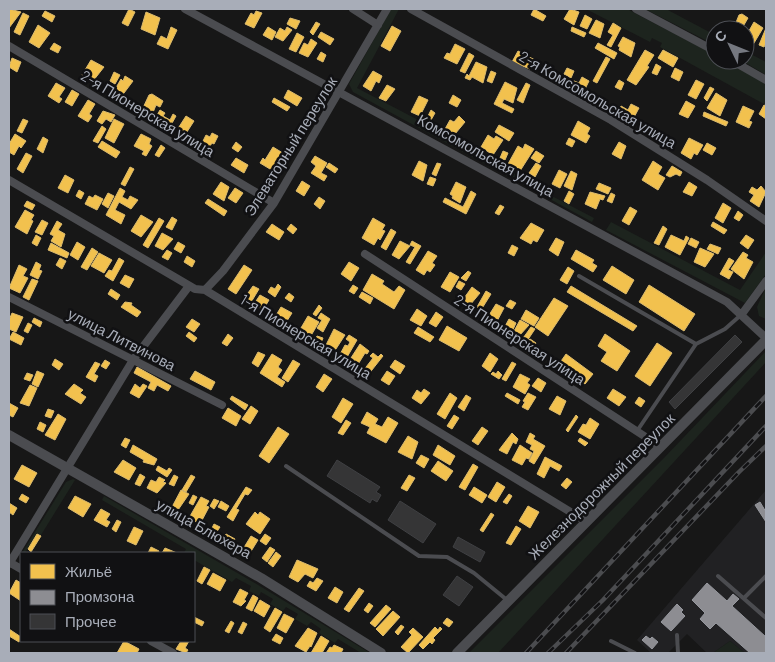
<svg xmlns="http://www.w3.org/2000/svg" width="775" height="662" font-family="Barlow,sans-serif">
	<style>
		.built { fill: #212123 }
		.green { fill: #1d241e }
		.homes { fill: #f2c14e; stroke: #dcbb6e }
		.industry { fill: #8d8d92; stroke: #95979d }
		.building { fill: #353536; stroke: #3f4043 }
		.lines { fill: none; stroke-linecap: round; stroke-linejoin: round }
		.service { stroke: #4b4c50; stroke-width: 4 }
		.minor { stroke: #4b4c50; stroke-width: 8 }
		.tertiary { stroke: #4b4c50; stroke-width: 10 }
		.rail-casing { stroke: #4b4c4f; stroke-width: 4.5 }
		.rail { stroke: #111113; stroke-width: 2.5; stroke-dasharray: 8; stroke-linecap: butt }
		.labels { text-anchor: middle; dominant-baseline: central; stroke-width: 5; stroke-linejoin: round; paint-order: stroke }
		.street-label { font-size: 15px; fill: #a8adb8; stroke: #111113 }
	</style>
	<rect width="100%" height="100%" fill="#171717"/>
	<path class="built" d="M766,490v163h-21l-15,-12 -17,12h-6l-20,-19 -19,19h-17l-14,-13z"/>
	<path class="green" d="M391,9h8l-42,79 170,89 -2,5 69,36 -2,4 -239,-130 -4,-8z
		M586,9h41l88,46v5h9l42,24v21l-106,-58 2,-4 -10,-5 -2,4z
		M645,9h21l49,26v10z
		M745,51l21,11v13l-25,-15h4z
		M611,222l129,68 26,-38v22l-21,29 -139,-73z
		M766,287v32l-7,-3 -2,-9z
		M766,351v11l-268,291h-29l194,-194z
		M73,479l2,1 -34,55 -4,-2 -12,20h-3l44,-71z
		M104,496l149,86 117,71h-9l-23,-14 -3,4 -16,-10 2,-4 -10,-7 -4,4 -12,-7 3,-5 -12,-7 -3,4 -13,-7 3,-5 -12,-7 -2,4 -10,-5 2,-5 -15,-8 -4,4 -38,-22v-7h-10l2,-4 -84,-49z
		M730,641l15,12h-32z"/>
	<path class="homes" d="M9,9l12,3 -12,16z
		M129,9l6,3 -7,14 -6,-3z
		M534,9l12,7 -3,5 -12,-6z
		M570,9l9,3 -5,13 -10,-6z
		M45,11l10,5 -3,6 -10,-6z
		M256,11l6,2 -8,15 -9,-4 6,-11 3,2z
		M146,12l14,6 -5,17 -14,-6z
		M23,13l6,3 -9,19 -6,-3z
		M742,14l6,4 -7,12h-8l6,-15z
		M585,15l7,4 -5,10 -7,-3z
		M290,18l10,3 -4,8 -9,-5z
		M596,20l8,4 -4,14 -11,-5z
		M316,22l4,2 -7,11 -3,-3z
		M754,22l9,6 -12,20 -6,-3v-7z
		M613,23l8,5 -10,19 -4,-2 6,-10 -5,-3z
		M38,25l12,8 -11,15 -10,-6z
		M392,26l9,5 -11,20 -9,-5z
		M171,27l6,3 -9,19 -11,-5 4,-8 6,3z
		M268,27l8,5 -4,8 -9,-5z
		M287,27l5,3 -9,11 -8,-4 5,-9 5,3z
		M572,27l14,6 -2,4 -13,-6z
		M766,28v15l-2,4 -5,-2z
		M321,32l13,7 -4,6 -12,-8z
		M297,33l7,4 -8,15 -7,-3z
		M623,37l12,6 -4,14 -12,-7 1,-3 -2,-1z
		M311,39l6,4 -9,14 -9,-4 5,-10 4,2z
		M54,43l7,4 -3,6 -8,-4z
		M598,43l19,10 -3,6 -19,-11z
		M455,44l10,5 -8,15 -13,-6 3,-5 3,1z
		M645,50l9,5 -7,11 2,1 -13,18 -9,-5z
		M663,50l15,8 -5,9 -15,-9z
		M518,51l17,9 -5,9 -18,-7z
		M321,52l5,3 -3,7 -6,-3z
		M469,53l5,3 -9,17 -5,-2z
		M606,57l4,2 -13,24 -4,-2z
		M12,58l9,4 -4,10 -8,-5z
		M91,60l13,7 -11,14 -11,-6z
		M476,62l11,5 -4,16 -11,-6 -2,3 -5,-2 2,-4 2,2z
		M656,64l5,3 -4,8 -5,-2z
		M567,68l7,3 -3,7 -7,-4z
		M675,68l8,4 -4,9 -8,-4z
		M373,71l9,5 -3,7 -3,-2 -5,10 -8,-5z
		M491,71l5,2 -4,10 -5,-2z
		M114,72l6,3 -5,9 -5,-3z
		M125,76l8,5 -12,16 -8,-4 8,-14 2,2z
		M582,77l7,4 -7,14 -14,-7 4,-8 7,3z
		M619,80l5,3 -3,7 -6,-3z
		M696,80l8,4 -8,15 -8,-4z
		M505,82l12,6 -4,15 -9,-4 -2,4 12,6 -2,4 -18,-9z
		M56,83l9,5 -6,9 3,2 -3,4 -11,-7z
		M526,83l4,2 -7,18 -6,-3z
		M387,85l8,4 -9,12 -7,-3z
		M710,87l4,2 -7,12 -3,-3z
		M72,90l7,4 -7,12 -7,-4z
		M288,90l14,8 -5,8 -13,-8z
		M716,93l11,7 -7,16 -13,-8z
		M152,94l11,7 -3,6 -4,-2 -4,10 -10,-5 7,-15z
		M453,95l8,5 -4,7 -8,-4z
		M419,96l9,4 -8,16 -9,-4z
		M274,98l16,9 -3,4 -15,-9z
		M88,100l7,4 -6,10 3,2 -4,6 -10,-6z
		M686,101l9,5 -7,12 -9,-4z
		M631,104l8,4 -8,15 -14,-8 4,-9 7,4z
		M764,105l2,1v13l-7,-5z
		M743,106l11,5 -5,10 3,1 -3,6 -13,-6z
		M160,110l5,3 -2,3 7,4 3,-6 3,2 -5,9 -3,-2 -3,5 -6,-4 2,-4 -5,-3z
		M431,110l4,3 -4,7 -4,-2z
		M103,111l12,4 -4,7 -5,-3 -4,5 -5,-3z
		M704,112l24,10 -2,4 -23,-10z
		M186,116l8,5 -9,14 -8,-5z
		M459,116l6,6 -10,12 -10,-5 5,-9 4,2z
		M23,119l5,2 -6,12 -5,-2z
		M114,119l10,5 -10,19 -9,-5z
		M578,121l12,7 -3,6 3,2 -4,7 -15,-8z
		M499,125l15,8 -5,8 -14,-9z
		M102,126l4,3 -8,14 -5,-2z
		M212,133l6,3 -4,8 -2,-1 -4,6 -7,-4 5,-10 4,2z
		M15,134l11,7 -5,7 -2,-2 -5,9 -5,-3v-8z
		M141,134l10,5 -2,5 3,2 -6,10 -4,-2 2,-3 -10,-5z
		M488,135l6,4 2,-3 7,4 -10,15 -12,-8z
		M43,137l5,3 -5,13 -6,-4z
		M569,138l6,3 -3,6 -6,-3z
		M689,138l14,7 -6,10 -3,-2 -3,6 -10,-6z
		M102,141l18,11 -4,6 -18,-11z
		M236,142l6,5 -4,5 -6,-4z
		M619,142l7,4 -5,13 -9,-5z
		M707,143l9,5 -4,7 -9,-5z
		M525,144l9,5 -14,22 -12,-7 10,-18 5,3z
		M161,145l4,3 -6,9 -4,-2z
		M273,147l13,8 -11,17 -15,-9 3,-5 2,2z
		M503,151l5,2 -3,7 -5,-2z
		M536,151l8,5 -5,7 -8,-5z
		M26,153l6,3 -9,17 -6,-4z
		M315,156l12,7 -6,10 6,3 -3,5 -13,-8 5,-7 -5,-4z
		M236,158l12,7 -4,8 -13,-8z
		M419,161l8,4 -4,16 -11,-6z
		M653,161l9,6 -4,7 7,4 -7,12 -16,-10z
		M329,163l9,6 -3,4 -9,-6z
		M437,163l4,1 -5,12 -4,-2z
		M536,163l5,3 -6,11 -6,-4z
		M672,166l10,6 -2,4 -4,-2 -6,3 -4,-2z
		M130,167l4,2 -9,17 -4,-2z
		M559,170l8,4 -7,14 -8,-4z
		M571,171l6,3 -5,16 -8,-4z
		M65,175l9,5 -6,13 -10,-5z
		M430,177l6,2 -3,7 -6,-2z
		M302,181l8,5 -6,10 -8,-5z
		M221,182l8,5 -5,14 -11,-7z
		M456,182l10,5 -6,16 -8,-5 1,-2 -3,-2z
		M689,182l8,5 -5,9 -9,-4z
		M599,183l12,5 -3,6 -12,-5z
		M761,186l5,6 -7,15 -9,-6 4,-6 -5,-3 3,-5 5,3z
		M120,188l5,3 -3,6 6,3 2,-4 8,4 -7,9 -12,-7 -4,8 10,5 -4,9 -15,-9z
		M235,188l8,5 -7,10 -8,-5z
		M79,190l5,3 -3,6 -5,-3z
		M471,191l5,3 -10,20 -23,-12 2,-4 18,9z
		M569,191l5,3 -5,10 -5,-3z
		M590,192l15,4 -2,4 -3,-1 -4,10 -11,-5z
		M108,193l6,3 -6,12 -6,-4z
		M611,193l4,2 -3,8 -5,-2z
		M95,195l8,4 -6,11 -12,-6 4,-8 4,2z
		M319,197l6,4 -5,8 -6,-5z
		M208,199l19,12 -3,5 -19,-13z
		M27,201l8,4 -3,5 -8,-4z
		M723,203l8,5 -8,15 -8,-5z
		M500,205l4,2 -5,8 -4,-2z
		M630,207l7,4 -8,14 -7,-4z
		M25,210l9,5 -3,5 2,1 -6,13 -12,-7z
		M738,211l5,4 -4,6 -5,-3z
		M141,215l12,7 -12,15 -10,-6z
		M172,217l5,3 -5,10 -6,-3z
		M159,218l5,3 -16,27 -5,-3z
		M373,218l12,7 -3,5 3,1 -5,9 -2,-2 -4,7 -12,-7z
		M42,220l6,3 -6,12 -7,-3z
		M57,221l5,3 -4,6 7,4 -4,13 -10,-6 3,-5 -4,-2z
		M713,222l14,8 -3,4 -13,-8z
		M531,223l13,7 -7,12 -4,-2 -2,4 -11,-6z
		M272,224l12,8 -5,8 -13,-8z
		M291,224l6,5 -4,5 -6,-5z
		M663,226l4,3 -8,16 -5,-2z
		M391,229l5,3 -10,18 -5,-3z
		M162,233l11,6 -10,11 -8,-4z
		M36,235l5,3 -4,8 -5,-3z
		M671,235l13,6 2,-5 3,2 -9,17 -15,-8z
		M746,235l8,5 -6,9 -8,-6z
		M556,238l8,4 -6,14 -9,-6z
		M691,238l8,4 -3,6 -8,-4z
		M400,241l10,5 -11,13 -7,-4z
		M412,241l9,5 -11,18 -4,-2 9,-15 -5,-2z
		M77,242l8,5 -7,13 -8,-5z
		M178,242l7,4 -4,7 -7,-4z
		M51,243l18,10 -2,5 -19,-8z
		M710,244l11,4 -3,6 -11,-5z
		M512,245l6,3 -4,8 -6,-3z
		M92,248l6,4 -11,18 -6,-3z
		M700,248l14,6 -9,13 -11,-5z
		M167,250l5,3 -4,7 -6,-3z
		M576,250l18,10 -2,3 5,3 -4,6 -22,-13z
		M428,251l9,5 -5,7 3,2 -5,7 -3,-2 -3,5 -8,-5z
		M743,252l5,3 -2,3 7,4 -9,17 -13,-10z
		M99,253l13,7 -8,13 -13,-7z
		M187,256l8,5 -3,6 -8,-5z
		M60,258l6,3 -4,8 -6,-4z
		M119,258l5,3 -11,20 -8,-5 4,-6 3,1z
		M729,258l5,3 -6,9 5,2 -4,7 -9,-5z
		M36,262l5,3 -2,5 3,1 -4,8 -8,-4z
		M349,262l10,6 -8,13 -10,-7z
		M19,265l8,4 -4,7 5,2 -8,15 -11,-5z
		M244,265l8,5 -16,24 -8,-5z
		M612,266l22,14 -8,14 -23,-14z
		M568,267l6,4 -7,13 -7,-4z
		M468,271l3,2 -5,8 -5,-3z
		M450,272l9,5 -9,15 -9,-5z
		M372,274l12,7 -2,3 12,8 5,-6 6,4 -11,19 -31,-19z
		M125,275l9,4 -5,9 -9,-5z
		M32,279l6,2 -9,19 -6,-3z
		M459,281l6,3 -4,6 -5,-3z
		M278,284l3,3 -6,10 -7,-5 3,-5 4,2z
		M353,285l5,3 -4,6 -5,-3z
		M649,285l46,29 -11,17 -45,-29z
		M253,286l6,3 -9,15 -7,-4z
		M571,286l66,40 -4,5 -66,-39z
		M472,287l8,6 -10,12 -8,-4z
		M111,289l9,6 -3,5 -9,-6z
		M486,291l5,3 -10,16 -4,-3z
		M362,292l11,6 -3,6 -11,-7z
		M289,293l5,4 -3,5 -6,-4z
		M260,295l9,5 -6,10 -9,-6z
		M554,298l14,8 -20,30 -13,-9z
		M510,300l6,3 -4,6 -6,-3z
		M125,302l7,1 -1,2 10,7 -4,5 -16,-10z
		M496,304l8,4 -9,17 -9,-5z
		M319,305l3,3 -6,8 -3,-2z
		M281,307l11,6 -7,11 -10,-7z
		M417,309l10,7 -6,10 -11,-6z
		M526,310l13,8 -5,8 -13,-7z
		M436,312l7,5 -7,10 -7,-4z
		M12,313l11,4 -7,15 -7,-3v-9z
		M321,313l9,6 -7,13 -6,-4 5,-8 -4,-2z
		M308,316l11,6 -10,17 -11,-6z
		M34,318l8,4 -2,5 -8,-5z
		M192,319l8,5 -6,8 -8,-5z
		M509,319l7,4 -5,11 -8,-4z
		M520,320l9,5 -10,11 -6,-3z
		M28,323l4,2 -4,8 -4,-2z
		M447,326l20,12 -8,13 -20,-11z
		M418,327l16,10 -4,5 -16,-9z
		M531,327l4,2 -10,15 -4,-3z
		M334,329l11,6 -11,17 -9,-5z
		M13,332l11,6 -3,7 -12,-6z
		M189,332l8,6 -3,4 -8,-6z
		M228,334l5,4 -6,8 -5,-3z
		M605,334l25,17 -13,20 -16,-10 6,-9 -9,-6z
		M349,335l8,5 -14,24 -6,-4 8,-15 3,1 2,-4 -4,-3z
		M317,336l6,2 -4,10 -7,-3z
		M530,339l6,4 -7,11 -7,-5z
		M657,343l15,10 -22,33 -15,-10z
		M360,344l9,7 -2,3 -2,-1 -8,13 -8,-5z
		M258,352l7,3 -7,12 -6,-4z
		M373,353l5,4 3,-3 2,2 -15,19 -5,-4 10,-13 -3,-2z
		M490,353l8,6 -8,13 -8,-6z
		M272,354l10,6 -4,7 4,3 -5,7 8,5 -3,5 -22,-14z
		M566,354l27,20 -8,10 -26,-20z
		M55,359l8,5 -4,6 -7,-5z
		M105,360l5,3 -4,6 -5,-3z
		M293,360l7,4 -12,18 -6,-4z
		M395,360l10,6 -5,8 -10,-7z
		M95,362l5,2 -6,10 4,2 -3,6 -9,-5z
		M512,362l4,2 -10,17 -4,-2z
		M137,367l34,19 -3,5 -11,-6 -3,6 -6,-3 3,-6 -17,-9z
		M37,371l7,3 -6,13 -6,-3z
		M195,371l20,11 -4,8 -21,-11z
		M387,371l8,5 -6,9 -8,-5z
		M498,371l4,4 -3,4 -8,-5 2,-2 3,2z
		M27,373l6,2 -3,6 -6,-2z
		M324,374l8,5 -9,13 -7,-5z
		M520,374l10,5 -3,4 3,2 -5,9 -12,-7z
		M538,378l8,5 -5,9 -9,-6z
		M74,384l9,6 -3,3 6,4 -5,7 -16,-10z
		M135,384l5,4 3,-4 4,2 -8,12 -9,-5z
		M30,385l7,3 -8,18 -9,-3z
		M424,389l6,4 -9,11 -9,-6 5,-8 4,3z
		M613,389l13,8 -7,9 -12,-8z
		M450,393l7,5 -12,21 -8,-5z
		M507,393l13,7 -2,4 -13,-8z
		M528,393l8,4 -8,13 -6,-3 3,-5 -2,-1z
		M466,395l5,3 -7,13 -6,-4z
		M232,396l16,9 -3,5 -15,-11z
		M557,396l9,5 -6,14 -11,-6z
		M639,397l6,4 -4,6 -6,-4z
		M343,398l10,6 -12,19 -9,-6z
		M9,403l9,5 -5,9 -4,-2z
		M251,406l7,5 -8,13 -8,-5z
		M228,408l13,8 -5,10 -14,-8z
		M48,409l6,2 -3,7 -6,-2z
		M367,412l11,7 -3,5 7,3 6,-10 10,6 -12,20 -19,-10 3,-6 -9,-4z
		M58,414l8,5 -11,21 -10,-5z
		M454,415l5,3 -7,11 -5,-3z
		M576,415l2,2 -10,15 -2,-2z
		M590,418l9,6 -9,15 -12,-7 5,-8 3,1z
		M346,420l5,3 -8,12 -5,-2z
		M40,422l6,3 -3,7 -6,-3z
		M278,427l11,7 -20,29 -10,-7z
		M482,427l6,4 -10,14 -6,-4z
		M512,433l6,6 -2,5 -3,-2 -6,12 -8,-4z
		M530,433l5,3 -2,3 12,7 -11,18 -5,-3 5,-10 -4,-2 2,-4 -6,-3z
		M408,436l10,6 -6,17 -14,-7z
		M125,438l5,2 -4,8 -5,-3z
		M580,438l8,5 -3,3 -7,-5z
		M133,445l24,14 -3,6 -11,-3 1,-2 -14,-8z
		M438,445l17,11 -5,9 -17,-10z
		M520,445l12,8 -3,6 -3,-1 -4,7 -10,-5z
		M421,455l8,4 -5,9 -8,-5z
		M545,457l17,9 -3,5 -9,-5 -6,12 -7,-4z
		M123,460l13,8 -7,12 -15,-8z
		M438,461l15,10 -7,10 -15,-10z
		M473,464l5,3 -13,23 -6,-3z
		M22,465l15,8 -8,14 -15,-8z
		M158,466l9,5 2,-3 3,2 -5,7 -11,-7z
		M140,474l5,3 -5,9 -5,-2z
		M174,475l4,2 -4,9 -5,-2z
		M191,475l4,2 -9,15 -4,-2z
		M409,475l6,3 -8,13 -6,-3z
		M159,477l6,3 -2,2 3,1 -9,10 -10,-5 4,-8 5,2z
		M567,478l5,4 -6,7 -5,-4z
		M497,482l8,5 -9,15 -8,-5z
		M246,487l6,3 -4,5 -3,-1 -9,15 3,1 -6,11 -6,-4z
		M474,487l13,8 -5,8 -13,-8z
		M181,490l8,4 -11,16 -6,-3z
		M22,494l7,4 -3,5 -7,-4z
		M509,494l3,2 -5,8 -4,-2z
		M193,495l4,2 -4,8 -4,-2z
		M75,496l16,8 -8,13 -15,-9z
		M201,497l8,4 -3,5 3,1 -9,17 -11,-6z
		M214,499l5,2 -5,8 -4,-3z
		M221,501l8,5 -3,5 -8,-4z
		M9,503l8,5 -4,7 -4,-3z
		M528,506l11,6 -9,16 -11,-7z
		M101,509l9,5 -4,6 4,2 -3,5 -13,-7z
		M255,512l3,3 2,-3 10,7 -10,15 -14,-10z
		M491,513l3,2 -11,17 -3,-2z
		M117,520l4,2 -5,10 -4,-3z
		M214,524l6,3 -4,6 -5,-3z
		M516,526l5,3 -10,16 -5,-2z
		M134,527l9,4 -7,14 -9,-4z
		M37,534l4,2 -10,16 -3,-3z
		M226,534l9,5 -3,5 -9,-6z
		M265,534l6,4 -5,7 -6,-4z
		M251,536l7,4 -8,13 -7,-4z
		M151,547l8,4 -1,2h-10z
		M270,547l5,3 -8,12 -5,-4z
		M165,548l12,5h-15z
		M276,552l5,4 -8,11 -5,-4z
		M297,560l21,9 -5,9 -8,-4 -7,8 -9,-5z
		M204,567l6,3 -8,14 -5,-3z
		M213,573l13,7 -6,11 -13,-7z
		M317,578l6,3 -7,10 -9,-5 3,-5 3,2z
		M16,580l5,3v18l-12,-8z
		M335,587l8,5 -6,11 -9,-5z
		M359,588l5,3 -15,21 -5,-3z
		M240,589l8,4 -4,7 2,1 -5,5 -8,-4z
		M253,595l5,3 -6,13 -6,-3z
		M260,600l10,6 -6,11 -10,-6z
		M369,603l4,3 -5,7 -4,-3z
		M386,605l5,4 -16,18 -5,-4z
		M275,608l7,4 -12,20 -6,-4z
		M393,611l7,6 -17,19 -7,-7z
		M284,614l10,5 -8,14 -9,-5z
		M194,617l10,5 -2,4 -8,-4z
		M447,618l6,4 -4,5 -6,-4z
		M231,621l3,2 -5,10 -4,-2z
		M243,622l4,2 -5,10 -4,-2z
		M401,625l3,2 -6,8 -3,-3z
		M435,627l3,3 2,-3 2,2 -9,9 2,2 -3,4 -2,-2 -7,7 -4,-4z
		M308,628l9,5 -6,14 -1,-1 -4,6 -11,-6z
		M413,628l10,9 -15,16 -7,-6 11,-12 -3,-3z
		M9,629l12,8 -2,5 -10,-6z
		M276,634l7,4 -3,6 -8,-4z
		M321,636l8,5 -7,12h-11z
		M124,641l15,8 -2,4h-20z
		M181,641h8l-4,7 3,2 -2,3 -10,-4z
		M334,645l9,4 -2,4h-15l4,-6 2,1z"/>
	<path class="industry" d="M760,502l6,10v10l-11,-17z
		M707,583l20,18 6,-7 6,5 -7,7 34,31v16h-16l-34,-30 -6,6 -10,-10 5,-6 -13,-13z
		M677,604l6,6 -2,2 4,4 -14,15 -10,-9z
		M646,636l4,3 2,-2 6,5 -6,7 -10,-9z"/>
	<path class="building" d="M735,335l7,7 -67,67 -6,-7z
		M337,460l43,27 -4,5 5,3 -4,7 -5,-3 -2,4 -43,-27z
		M400,501l36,23 -13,19 -35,-23z
		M458,537l27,15 -5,10 -27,-15z
		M457,576l16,11 -14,19 -16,-11z"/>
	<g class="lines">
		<path class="service" d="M579,276l117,68 -59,87
			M696,344l29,-15 17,-15
			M286,466l133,90 28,1 27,16 33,27
			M718,576l48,42
			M744,598l22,-22
			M677,635l1,18
			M611,641l24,12"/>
		<path class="minor" d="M185,9l542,293 39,36
			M353,9l25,16
			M411,9l200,111 96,60 59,41
			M636,9l79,42
			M9,46l265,157
			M731,60l35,20
			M9,180l186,109 10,1 382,232
			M365,254l296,193
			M205,290l18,-19 51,-68 113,-194
			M9,297l213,108
			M742,314l24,-33
			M9,562l12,7
			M9,564l124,-204 56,-74
			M151,641l22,12"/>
		<path class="tertiary" d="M9,435l252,143 120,75
			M457,653l309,-313"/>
		<g class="rail-casing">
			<path id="rail" d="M526,653l240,-257
				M548,653l55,-53 163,-174
				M566,653l173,-181 27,-26"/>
		</g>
		<use href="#rail" class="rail"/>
	</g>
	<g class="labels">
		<g class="street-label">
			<text transform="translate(598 99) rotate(30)">2-я Комсомольская улица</text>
			<text transform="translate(148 113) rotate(31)">2-я Пионерская улица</text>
			<text transform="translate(290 146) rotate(-58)">Элеваторный переулок</text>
			<text transform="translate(486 155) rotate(29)">Комсомольская улица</text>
			<text transform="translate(306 336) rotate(31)">1-я Пионерская улица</text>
			<text transform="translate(122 339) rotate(27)">улица Литвинова</text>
			<text transform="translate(520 339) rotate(33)">2-я Пионерская улица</text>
			<text transform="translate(601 486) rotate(-45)">Железнодорожный переулок</text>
			<text transform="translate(204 528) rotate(29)">улица Блюхера</text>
		</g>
	</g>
	<rect width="775" height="662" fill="none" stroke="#a8adb8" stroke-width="20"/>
	<rect x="20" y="552" width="175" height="90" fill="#111113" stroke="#4d4f55"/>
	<rect x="30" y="564" width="25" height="15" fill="#f2c14e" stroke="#4d4f55"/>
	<text x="65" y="577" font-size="15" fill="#a8adb8">Жильё</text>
	<rect x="30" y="590" width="25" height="15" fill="#8d8d92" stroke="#4d4f55"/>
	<text x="65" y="602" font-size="15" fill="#a8adb8">Промзона</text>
	<rect x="30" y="614" width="25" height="15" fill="#353536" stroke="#4d4f55"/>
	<text x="65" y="627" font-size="15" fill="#a8adb8">Прочее</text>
	<g transform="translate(730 45) rotate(313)"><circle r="24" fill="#111113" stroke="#4d4f55"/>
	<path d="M0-4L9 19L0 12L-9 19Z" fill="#757880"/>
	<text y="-8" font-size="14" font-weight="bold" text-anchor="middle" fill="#a8adb8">С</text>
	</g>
</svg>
